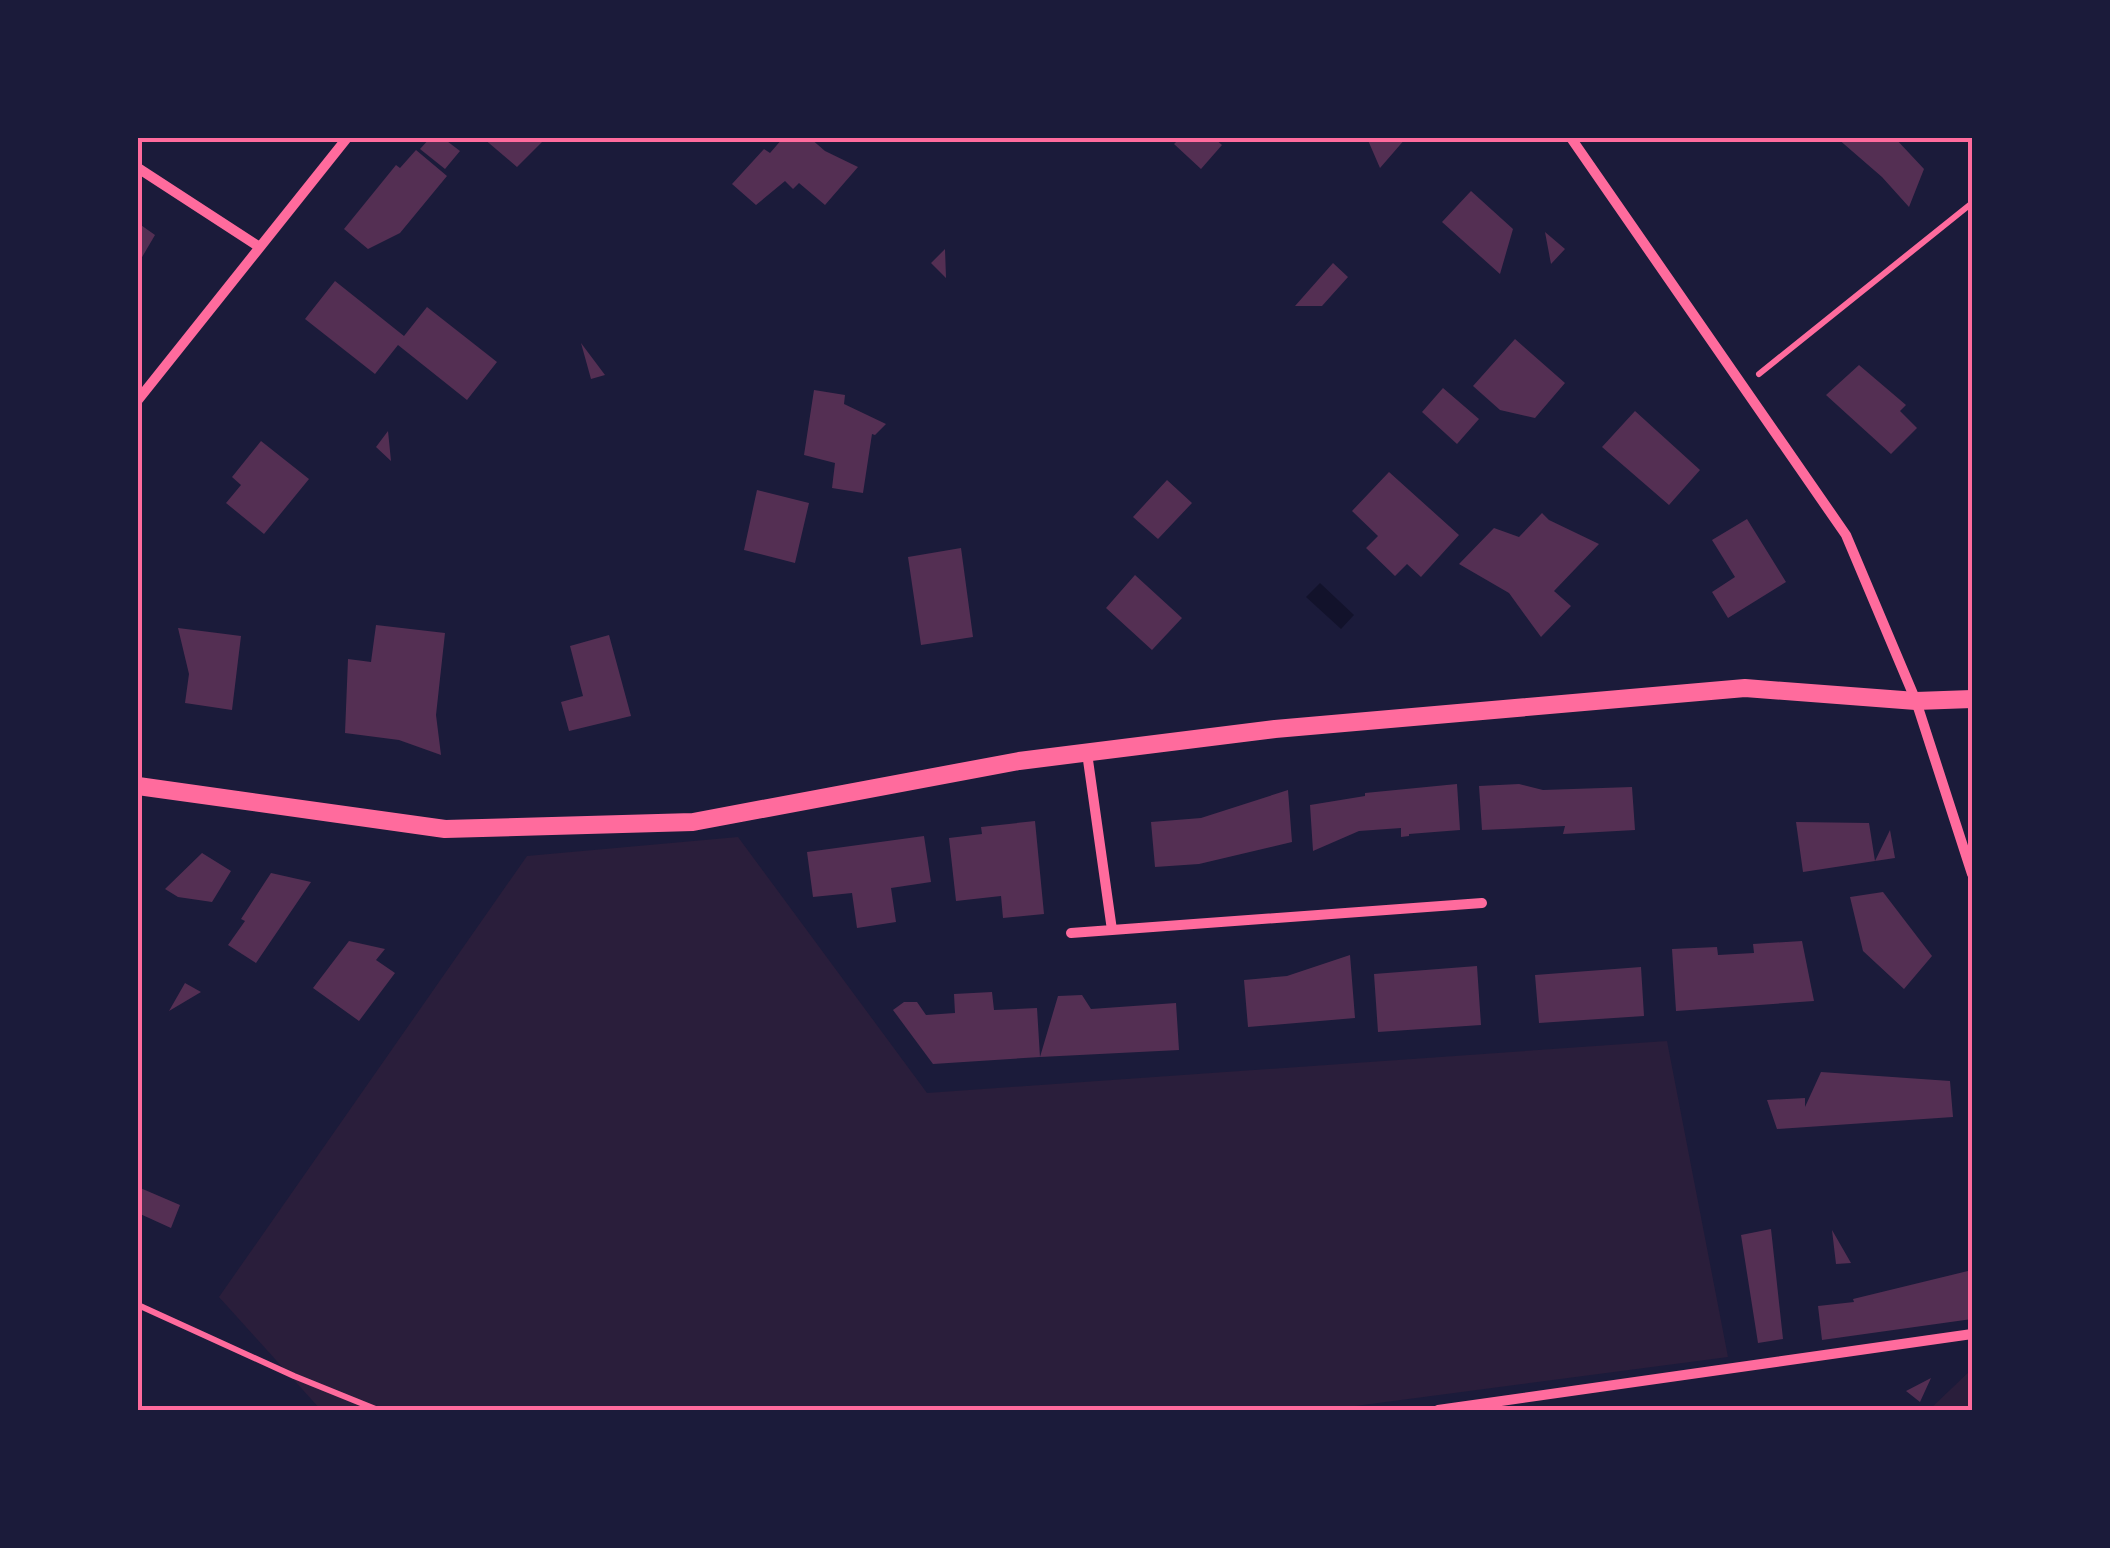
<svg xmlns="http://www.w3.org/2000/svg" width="2110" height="1548" font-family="Raleway,sans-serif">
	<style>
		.green { fill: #2a1e3b }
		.water { fill: #12122b }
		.building { fill: #542f53 }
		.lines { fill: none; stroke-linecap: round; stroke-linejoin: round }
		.path { stroke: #ff6b9d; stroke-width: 6 }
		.minor { stroke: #ff6b9d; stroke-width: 10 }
		.tertiary { stroke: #ff6b9d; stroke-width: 18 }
		.neatline { fill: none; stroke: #ff6b9d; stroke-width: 4 }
	</style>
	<rect width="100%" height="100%" fill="#1b1b3a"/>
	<path class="green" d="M738,837l189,256 740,-52 61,316 -403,53h-1004l-102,-113 308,-441z
		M1972,1369v41h-43z"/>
	<path class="water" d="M1320,583l34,32 -13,14 -35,-32z"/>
	<path class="building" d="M430,138h13l17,13 -15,18 -25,-20z
		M483,138h63l-29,29z
		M783,138h27l15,13 33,16 -33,38 -26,-22 -6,6 -8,-8 -29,24 -24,-21 32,-35 6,4z
		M1180,138h34l8,7 -21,24 -27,-25z
		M1367,138h39l-26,30z
		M1837,138h58l29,31 -15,38 -27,-30z
		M416,150l31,26 -47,57 -32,16 -24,-20 52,-64 4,3z
		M1471,191l42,38 -13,45 -58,-52z
		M138,223l17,12 -17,29z
		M1545,232l20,17 -14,15z
		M945,249l1,29 -15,-15z
		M1333,263l15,14 -26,29h-27z
		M335,281l69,55 23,-29 70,55 -30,38 -69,-55 -23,29 -70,-55z
		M1515,339l50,44 -30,35 -35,-8 -27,-24z
		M581,343l24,32 -14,4z
		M1859,365l47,40 -6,6 17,17 -26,26 -65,-59z
		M1443,388l36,31 -22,25 -35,-32z
		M814,390l31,5 -1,9 42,20 -11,11 -3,-1 -9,59 -31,-5 3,-25 -31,-8z
		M1635,411l65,59 -31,35 -67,-58z
		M388,431l3,30 -15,-14z
		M261,441l48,38 -45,55 -38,-31 15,-18 -9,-8z
		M1389,472l70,63 -38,42 -14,-13 -12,12 -29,-28 12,-12 -26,-25z
		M1167,480l25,23 -34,36 -25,-22z
		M757,490l52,13 -14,60 -51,-13z
		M1542,513l7,7 50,24 -45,47 17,15 -30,31 -32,-44 -50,-29 35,-36 25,9z
		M1747,519l39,63 -58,36 -16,-26 23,-15 -23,-37z
		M961,548l12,89 -52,8 -13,-88z
		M1135,575l47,43 -30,32 -46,-42z
		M376,625l69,8 -9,82 5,40 -42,-15 -54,-7 3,-74 23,3z
		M178,628l63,8 -9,74 -47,-7 4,-29z
		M609,635l22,81 -62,15 -8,-29 22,-6 -13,-50z
		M1457,784l3,46 -51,4v2l-8,1v-9l-42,3 -46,20 -3,-46 55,-9v-3z
		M1519,784l24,6 89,-3 3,43 -72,4 2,-8 -83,4 -3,-44z
		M1288,790l4,52 -93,22 -44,3 -4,-45 50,-4z
		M1035,821l9,93 -41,4 -2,-22 -45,5 -7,-63 33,-4 -1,-7z
		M1796,822l73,1 6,38 -72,11z
		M1890,830l5,28 -20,3z
		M924,836l7,46 -40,6 5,34 -39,6 -5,-35 -39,4 -6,-45z
		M202,853l29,18 -19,31 -34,-5 -13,-8z
		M271,873l40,9 -55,81 -28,-18 17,-24 -4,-2z
		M1883,892l49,64 -28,33 -41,-38 -13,-54z
		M349,941l36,8 -9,11 19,13 -36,48 -46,-33z
		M1802,941l12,60 -138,10 -4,-62 45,-2 1,8 36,-2 -1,-9z
		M1350,955l5,63 -107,9 -4,-47 43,-4z
		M1477,966l4,59 -103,7 -4,-58z
		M1641,967l3,49 -105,7 -4,-48z
		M185,983l16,9 -32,19z
		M992,992l2,18 43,-2 3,49 -107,7 -40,-54 11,-8h13l9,13 29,-2 -1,-19z
		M1082,995l9,14 85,-6 3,47 -139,7 18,-61z
		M1821,1072l129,9 3,36 -176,12 -10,-29 38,-2v9z
		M138,1187l42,18 -9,23 -33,-15z
		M1771,1229l12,110 -25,4 -17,-108z
		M1832,1230l19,33 -15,1z
		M1972,1270v49l-150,21 -4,-34 36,-4 -1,-3z
		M1931,1378l-11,24 -14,-11z"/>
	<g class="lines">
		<path class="path" d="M1759,374l213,-171
			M138,1305l156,71 84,34"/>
		<path class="minor" d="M1571,138l275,397 70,166 56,173
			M138,168l120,78
			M138,400l209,-262
			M1087,753l25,177 370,-27
			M1071,933l41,-3
			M1438,1410l534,-76"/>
		<path class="tertiary" d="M138,786l307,43 248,-7 326,-61 256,-32 470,-41 171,13 56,-2"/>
	</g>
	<rect width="2110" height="1548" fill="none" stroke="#1b1b3a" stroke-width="280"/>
	<rect x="140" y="140" width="1830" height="1268" class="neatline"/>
</svg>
